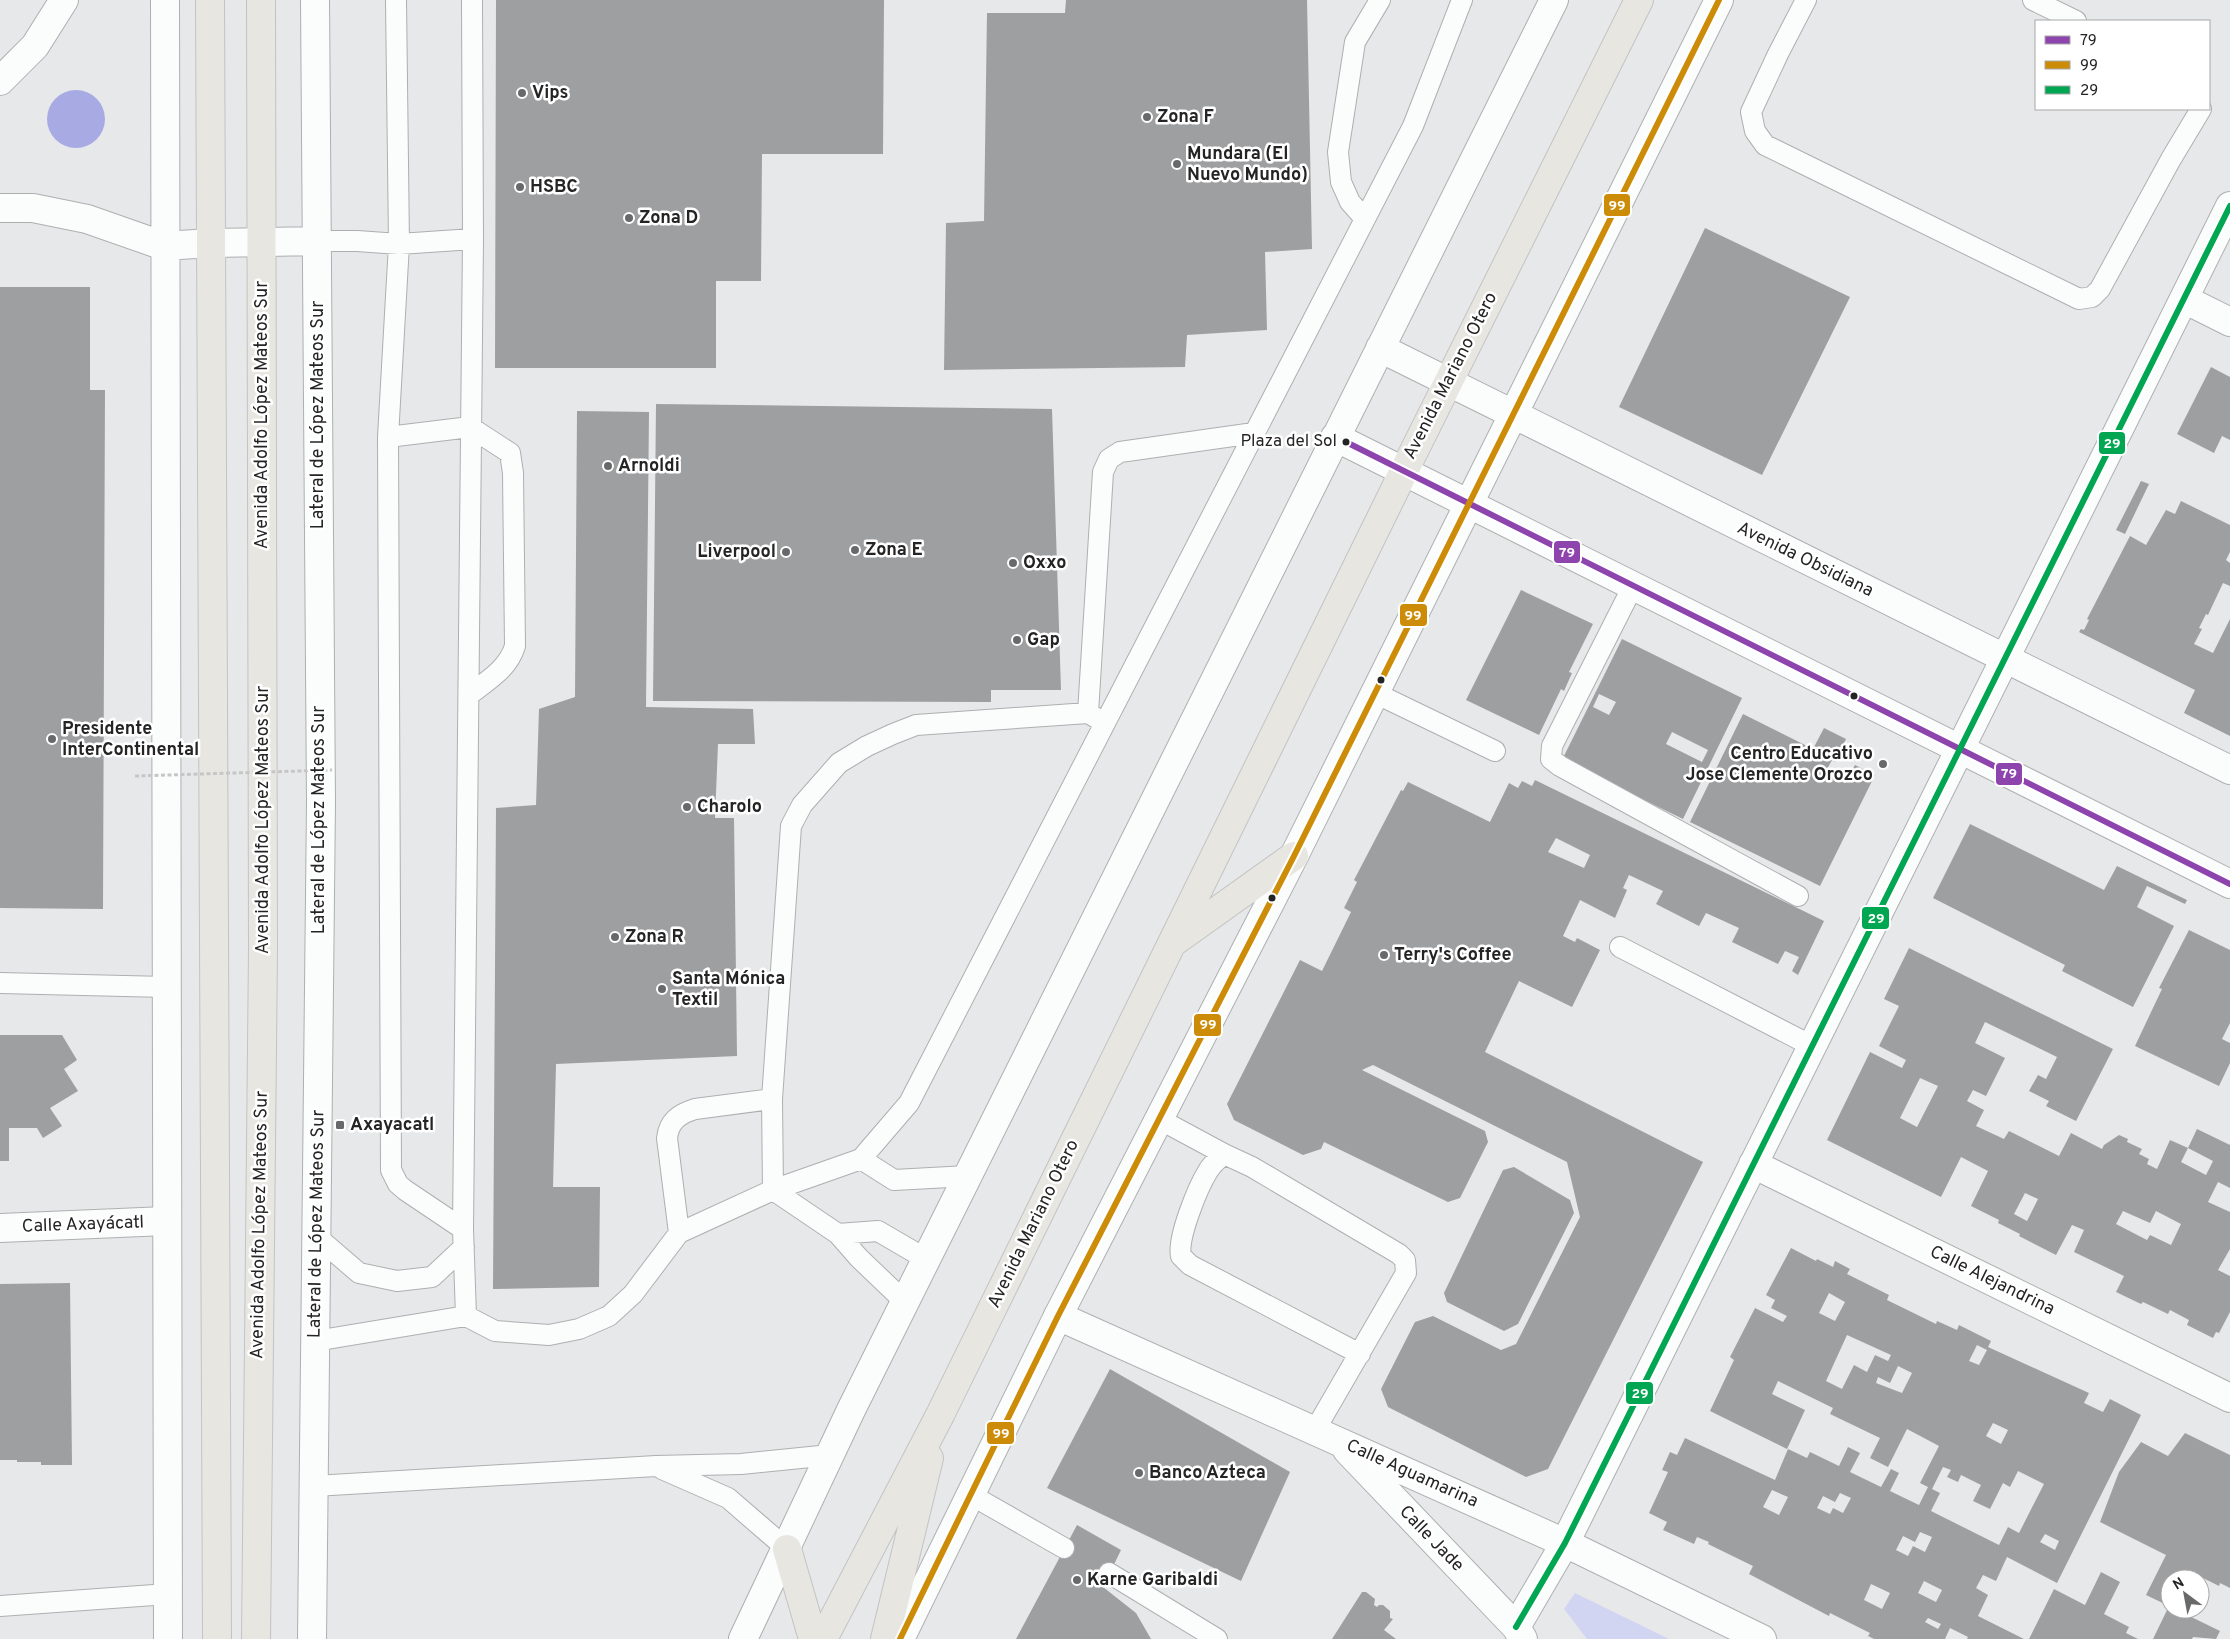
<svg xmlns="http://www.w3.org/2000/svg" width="2230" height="1639" font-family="Overpass,sans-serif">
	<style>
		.green { fill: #d2d5f2 }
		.water { fill: #a8abe3 }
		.building { fill: #9e9fa1; fill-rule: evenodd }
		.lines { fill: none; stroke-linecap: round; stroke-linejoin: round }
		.lane-casing { stroke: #aeafb0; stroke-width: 22 }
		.street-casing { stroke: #aeafb0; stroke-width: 30 }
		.secondary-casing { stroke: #aeafb0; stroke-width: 30 }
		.primary-casing { stroke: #c2c3c4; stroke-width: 30 }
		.lane { stroke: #fbfcfc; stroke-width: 20 }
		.street { stroke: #fbfcfc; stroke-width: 28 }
		.secondary { stroke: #fbfcfc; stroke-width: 28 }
		.primary { stroke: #e8e6e1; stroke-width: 28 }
		.path-bridge { stroke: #c6c6c7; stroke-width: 3; stroke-dasharray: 4 2.5; stroke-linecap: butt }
		.bus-1-casing { stroke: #fff; stroke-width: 10 }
		.bus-2-casing { stroke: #fff; stroke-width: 10 }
		.bus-3-casing { stroke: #fff; stroke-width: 10 }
		.bus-1 { stroke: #8e44ad; stroke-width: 6 }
		.bus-2 { stroke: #cd8c07; stroke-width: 6 }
		.bus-3 { stroke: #00a651; stroke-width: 6 }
		.poi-dot { fill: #68696a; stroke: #fff; stroke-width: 2 }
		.bus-dot { fill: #242425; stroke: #fff; stroke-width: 2 }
		.labels { text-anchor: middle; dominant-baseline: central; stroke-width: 5; stroke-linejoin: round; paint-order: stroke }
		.bus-label { font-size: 17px; fill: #242425; stroke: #fff; text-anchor: end }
		.poi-label { font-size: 18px; font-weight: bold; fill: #242425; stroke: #fff; text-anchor: start }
		.street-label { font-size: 18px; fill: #242425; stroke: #fff }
		.line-badge { stroke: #fff; stroke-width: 2 }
		.badge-label { font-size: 14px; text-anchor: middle; font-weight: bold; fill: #fff }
	</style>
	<rect width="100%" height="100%" fill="#e7e8ea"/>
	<path class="green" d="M1575,1593l94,46h-82l-23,-30z"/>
	<path class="water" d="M47 119a29 29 0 1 1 58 0a29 29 0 1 1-58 0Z"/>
	<path class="building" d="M496,0h388l-1,154h-121l-1,127h-45v87h-221z
		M1066,0h241l5,249 -47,3 2,78 -80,5 -2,32 -241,3 2,-147 38,-2 3,-208h78z
		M1705,228l145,69 -88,178 -143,-68z
		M0,287h90v103h15l-2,519 -103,-1z
		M2211,367l19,10v63l-8,-4 -8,17 -37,-19z
		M656,404l396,5 9,281h-70v12l-338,-1z
		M577,411l72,1 -3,295 107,2 2,35h-37l-3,74h19l3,238 -181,8 -3,123h47l-1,100 -106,2 3,-481 40,-3 3,-96 36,-12z
		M2141,481l8,3 -24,50 -9,-4z
		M2181,501l49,24v27l-4,8 4,3v23l-7,-3 -15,32 -2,-1 -7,14 3,1 -8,15 19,9 17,-34v117l-46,-23 11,-23 -116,-58 2,-3 3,1 5,-10 -2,-1 43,-83 16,9 20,-35 9,4z
		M1521,590l72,34 -24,48 3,1 -8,18 -3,-2 -22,46 -73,-35z
		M1622,639l120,59 -59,121 -121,-59zM1599,694l17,8 -7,13 -16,-8zM1672,732l36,18 -6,12 -36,-18z
		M1743,714l70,35 11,-21 22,11 -11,23 -3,-2 -7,13 20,10 10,-18 20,10 -55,111 -130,-64z
		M1535,780l289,141 -26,54 -6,-4 7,-14 -14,-6 -7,13 -46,-22 7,-14 -33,-15 -7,13 -43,-22 7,-13 -34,-16 -6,13 4,2 -12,28 -35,-18 -17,36 12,6 2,-4 23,12 -28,57 -53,-26 -34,71 218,110 -155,307 -22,8 -138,-70 -7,-18 34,-67 18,-6 68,34 15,-6 64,-127 -13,-55 -194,-97 -11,5 123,61 3,11 -28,56 -12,4 -124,-60 -3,7 -18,6 -69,-35 -7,-16 73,-144 22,11 29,-59 -7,-4 13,-26 -3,-2 47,-90 2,1 5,-9 82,40 19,-39 9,5 4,-7 10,5zM1556,838l34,17 -6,13 -36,-16z
		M1970,824l134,66 13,-24 70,34 -2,4 -38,-18 -10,21 37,19 -41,81 -71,-36 3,-6 -132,-67z
		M2189,930l41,20v73l-8,16 8,4v20l-11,23 -84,-40 27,-57 -3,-1z
		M1909,948l204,101 -37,72 -30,-15 3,-5 -20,-10 9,-16 8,4 11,-22 -72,-35 -10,21 30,15 -19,38 -13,-6 -6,11 17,9 -8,16 28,13 5,-8 50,25 12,-23 31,16 2,-4 15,-10 9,4 -1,3 15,7 -3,5 10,5 -2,5 10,5 13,-29 18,8 -7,14 25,13 7,-14 -25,-13 9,-19 33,16v43l-12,-6 -10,20 22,10v37l-12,21 12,6v36l-11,21 -3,-1 -3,6 -26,-13 2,-5 -19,-10 -2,4 -25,-12 -2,2 -25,-12 8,-16 -50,-24 10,-22 -12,-5 -16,30 -37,-19 1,-2 -22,-11 1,-3 -28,-14 17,-35 -27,-14 -20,40 -114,-57 43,-88 32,16 4,-8 -27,-14 20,-40 -15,-7zM1920,1078l18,8 -21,41 -17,-9zM2025,1193l13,6 -11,22 -13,-7zM2123,1211l27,12 6,-12 25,13 -10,21 -21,-10 -3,5 -31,-16z
		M0,1035h62l15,25 -13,9 14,22 -28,17 12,18 -19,12 -6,-10h-28v33h-9z
		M1514,1167l56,33 4,13 -56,111 -14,7 -57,-29 -3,-9 59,-123z
		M1791,1248l25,13 1,-2 16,8 2,-6 15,8 -3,5 42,21 -2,5 49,24 1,-3 20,9 2,-5 32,16 -3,6 101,46 -5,10 19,9 7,-13 31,16 -84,168 -50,-26 -11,24 -13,-6 -7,13 12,7 -10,21 46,23h-57l1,-2 -18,-9 -5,11h-71l-6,-3 2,-3 -40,-20 -1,3 -80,-42 4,-8 -45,-22 1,-2 -12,-5 -3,7 -31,-14 4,-8 -18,-9 19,-41 -6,-2 8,-18 7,3 8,-17 90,42 13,-31 19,9 3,-6 29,14 9,-19 12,6 -10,19 31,15 10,-18 8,4 -9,18 29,14 9,-18 -8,-4 19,-37 -32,-17 -19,38 -18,-9 10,-20 -50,-24 3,-6 -55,-27 -6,13 33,16 -18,39 -77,-38 24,-51 -4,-3 25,-49 28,14 4,-6 -16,-8 4,-8 -9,-5zM1829,1293l16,9 -10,19 -16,-8zM1847,1335l44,20 -3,6 -13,-6 -8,17 -13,-7 -12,24 -16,-8zM1977,1345l10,5 -8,15 -10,-4zM1898,1366l14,7 -10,20 -26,-10 2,-6 12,6zM1993,1423l15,7 -7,14 -15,-8zM1943,1467l8,3 -4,7 11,5 3,-7 20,10 -8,16 17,8 13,-26 7,4 8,-16 26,13 -25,49 -11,-6 -9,18 -68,-34 9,-18 -8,-4zM1772,1490l16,7 -9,18 -16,-8zM1840,1493l11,5 -8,15 -10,-5 -3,6 -13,-6 6,-12 12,6zM1920,1532l12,5 -7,15 -12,-6 -5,10 -12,-6 7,-14 12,6zM2045,1534l14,7 -4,9 -15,-8zM1924,1581l18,9 -6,12 -18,-9zM1871,1584l19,9 -8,16 -18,-9zM1928,1618l13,6 -3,5 -13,-7z
		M70,1283l2,182h-31v-3h-24v-2h-17v-176z
		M1110,1369l180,103 -49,109 -194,-93z
		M2185,1433l45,22v133l-10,-5 -1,3 -32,-16 -5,9h-12v30h5l45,22 -4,8 -23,-2 -1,2h-39l16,-33 -23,-11 20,-40 -66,-33 19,-50 22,-30 27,14z
		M1077,1525l44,25 -18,37 33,26 15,26h-135z
		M2101,1572l19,10 -16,32 25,13 -3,6 12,6h-109l25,-50 31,16z
		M1362,1592h4l9,7 -1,6 3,2 2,-2h4l7,6v7l3,1 -9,11 12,9h-64z"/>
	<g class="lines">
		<g class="lane-casing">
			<path id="lane" d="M396,0l3,244 -11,193 3,733 7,14 7,6 58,39
				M472,0l1,239
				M1806,0l-28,54 -27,58 4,19 10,14 314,154 13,-2 8,-8 71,-130 30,-50
				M2033,0l43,21
				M1365,219l-15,-17 -9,-20 -3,-30 17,-110 25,-42
				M316,241h41l42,3 74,-5 -10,990 3,87 29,15 54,4 30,-6 30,-13 24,-22 46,-61 94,-43 88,-31 48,-56 504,-977 49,-126
				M388,437l82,-10 40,26 3,20 2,173c-7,23 -27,34 -46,49
				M1633,586l-81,160 -1,13 9,7 238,130
				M1375,693l120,58
				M1088,713l15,-241 6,-13 11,-7 134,-19
				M1620,947l192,99
				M0,983l166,4
				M1159,1119l65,35
				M861,1159l33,21 74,-4
				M679,1233l-12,-95c2,-17 12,-24 28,-29l77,-10
				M838,1234l40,-3 48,28
				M316,1236l43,37 38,8 35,-4 32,-30
				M905,1302l-46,-44 -21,-24 -65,-44 -1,-91 19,-273 11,-21 37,-42 28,-17 26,-12 23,-9 172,-12 17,10
				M315,1341l151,-25
				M1315,1430l91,-157 -1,-13 -6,-6 -147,-87 -28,-13c-6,5 -12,10 -16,17 -10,16 -31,67 -27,85l9,9 170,89
				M662,1469l66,29 59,51
				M314,1486l342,-20 85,-2 89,-9
				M971,1495l93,53
				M1109,1573l108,66
				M0,1606l168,-12"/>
		</g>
		<g class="street-casing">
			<path id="street" d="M2184,299l46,23
				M1753,1164l477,234
				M0,1228l166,-7
				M1058,1316l507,227 197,96
				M1347,1450l169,177 7,12
				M1516,1627l49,-84 665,-1337"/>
		</g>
		<g class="secondary-casing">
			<path id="secondary" d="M165,0l3,1639
				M0,81l35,-35 29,-46
				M0,208h33l54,11 77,27 47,-3 105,-2
				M1380,348l850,422
				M1335,437l895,447
				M312,1639l9,-837 -6,-802
				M743,1639l108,-229 703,-1410
				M900,1639l158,-323 236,-460 425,-856"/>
		</g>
		<g class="primary-casing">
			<path id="primary" d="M210,0l7,1639
				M1175,941l119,-85
				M787,1549l26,90
				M256,1639l7,-690 -2,-949
				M823,1639l117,-224 464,-944 235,-471
				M885,1639l44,-181"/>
		</g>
		<use href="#lane" class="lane"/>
		<use href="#street" class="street"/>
		<use href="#secondary" class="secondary"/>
		<use href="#primary" class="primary"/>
		<path class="path-bridge" d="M135,776l197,-6"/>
		<g class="bus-1-casing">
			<path id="bus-1" d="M1346,442l884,442"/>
		</g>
		<g class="bus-2-casing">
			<path id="bus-2" d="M900,1639l158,-323 236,-460 425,-856"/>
		</g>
		<g class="bus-3-casing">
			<path id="bus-3" d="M1516,1627l49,-84 665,-1337"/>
		</g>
		<use href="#bus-1" class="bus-1"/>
		<use href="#bus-2" class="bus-2"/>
		<use href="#bus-3" class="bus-3"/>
	</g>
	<g class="poi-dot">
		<circle cx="522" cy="93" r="5"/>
		<circle cx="1147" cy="117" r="5"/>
		<circle cx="1177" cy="164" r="5"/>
		<circle cx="520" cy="187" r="5"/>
		<circle cx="629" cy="218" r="5"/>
		<circle cx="608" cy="466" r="5"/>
		<circle cx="855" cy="550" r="5"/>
		<circle cx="786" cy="552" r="5"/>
		<circle cx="1013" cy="563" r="5"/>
		<circle cx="1017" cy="640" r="5"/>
		<circle cx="52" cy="739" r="5"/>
		<circle cx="1883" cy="764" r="5"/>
		<circle cx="687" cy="807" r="5"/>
		<circle cx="615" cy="937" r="5"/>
		<circle cx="1384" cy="955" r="5"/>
		<circle cx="662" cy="989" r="5"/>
		<rect x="335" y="1120" width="10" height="10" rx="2.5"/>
		<circle cx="1139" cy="1473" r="5"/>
		<circle cx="1077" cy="1580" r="5"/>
	</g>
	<g class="bus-dot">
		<circle cx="1346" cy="442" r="4.5"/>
		<circle cx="1381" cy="680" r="4.5"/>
		<circle cx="1854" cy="696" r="4.5"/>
		<circle cx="1272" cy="898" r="4.5"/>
	</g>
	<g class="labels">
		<g class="bus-label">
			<text x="1337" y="442">Plaza del Sol</text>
		</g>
		<g class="poi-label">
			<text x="532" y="93">Vips</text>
			<text x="1157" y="117">Zona F</text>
			<text x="1187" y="154">Mundara (El<tspan x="1187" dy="21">Nuevo Mundo)</tspan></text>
			<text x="530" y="187">HSBC</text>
			<text x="639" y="218">Zona D</text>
			<text x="618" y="466">Arnoldi</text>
			<text x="865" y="550">Zona E</text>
			<text x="776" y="552" text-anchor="end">Liverpool</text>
			<text x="1023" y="563">Oxxo</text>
			<text x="1027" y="640">Gap</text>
			<text x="62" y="729">Presidente<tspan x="62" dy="21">InterContinental</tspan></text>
			<text x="1873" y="754" text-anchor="end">Centro Educativo<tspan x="1873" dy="21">Jose Clemente Orozco</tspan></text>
			<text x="697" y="807">Charolo</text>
			<text x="625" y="937">Zona R</text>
			<text x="1394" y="955">Terry's Coffee</text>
			<text x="672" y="979">Santa Mónica<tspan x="672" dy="21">Textil</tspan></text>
			<text x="350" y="1125">Axayacatl</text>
			<text x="1149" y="1473">Banco Azteca</text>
			<text x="1087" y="1580">Karne Garibaldi</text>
		</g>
		<g class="street-label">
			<text transform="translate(1451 376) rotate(-63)">Avenida Mariano Otero</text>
			<text transform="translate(262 415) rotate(-90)">Avenida Adolfo López Mateos Sur</text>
			<text transform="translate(318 415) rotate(-90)">Lateral de López Mateos Sur</text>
			<text transform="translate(1805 560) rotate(26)">Avenida Obsidiana</text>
			<text transform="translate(263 820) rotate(-90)">Avenida Adolfo López Mateos Sur</text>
			<text transform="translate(319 820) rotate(-90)">Lateral de López Mateos Sur</text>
			<text transform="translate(317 1224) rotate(-89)">Lateral de López Mateos Sur</text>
			<text transform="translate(1034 1224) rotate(-64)">Avenida Mariano Otero</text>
			<text transform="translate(83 1225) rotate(-2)">Calle Axayácatl</text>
			<text transform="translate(260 1225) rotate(-89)">Avenida Adolfo López Mateos Sur</text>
			<text transform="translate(1992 1281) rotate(26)">Calle Alejandrina</text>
			<text transform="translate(1412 1474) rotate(24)">Calle Aguamarina</text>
			<text transform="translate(1431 1539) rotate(46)">Calle Jade</text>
		</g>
	</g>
	<g class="line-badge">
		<rect x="1603" y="193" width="28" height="24" rx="5" fill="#cd8c07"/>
		<rect x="2098" y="431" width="28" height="24" rx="5" fill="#00a651"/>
		<rect x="1553" y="540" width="28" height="24" rx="5" fill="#8e44ad"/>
		<rect x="1399" y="603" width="29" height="24" rx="5" fill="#cd8c07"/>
		<rect x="1995" y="762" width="28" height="24" rx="5" fill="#8e44ad"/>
		<rect x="1861" y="906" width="29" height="24" rx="5" fill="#00a651"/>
		<rect x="1193" y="1013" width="29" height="24" rx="5" fill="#cd8c07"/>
		<rect x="1625" y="1381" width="29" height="24" rx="5" fill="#00a651"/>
		<rect x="986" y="1421" width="29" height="24" rx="5" fill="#cd8c07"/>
	</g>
	<g class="badge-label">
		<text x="1617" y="210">99</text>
		<text x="2112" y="448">29</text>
		<text x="1567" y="557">79</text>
		<text x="1413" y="620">99</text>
		<text x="2009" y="778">79</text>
		<text x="1876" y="923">29</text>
		<text x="1208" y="1029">99</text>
		<text x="1640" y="1398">29</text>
		<text x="1001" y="1438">99</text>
	</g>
	<rect x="2035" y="20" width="175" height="90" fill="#ffffff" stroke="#a7a7a8"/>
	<rect x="2045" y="36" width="25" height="8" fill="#8e44ad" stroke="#a7a7a8"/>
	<text x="2080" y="45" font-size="15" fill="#242425">79</text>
	<rect x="2045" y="61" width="25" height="8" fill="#cd8c07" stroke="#a7a7a8"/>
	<text x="2080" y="70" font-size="15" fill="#242425">99</text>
	<rect x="2045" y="86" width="25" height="8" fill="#00a651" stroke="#a7a7a8"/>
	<text x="2080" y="95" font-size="15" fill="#242425">29</text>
	<g transform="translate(2185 1594) rotate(328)"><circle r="24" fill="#ffffff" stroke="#a7a7a8"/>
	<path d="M0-4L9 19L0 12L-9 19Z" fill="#68696a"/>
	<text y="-8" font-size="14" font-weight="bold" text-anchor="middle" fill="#242425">N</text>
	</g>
</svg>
